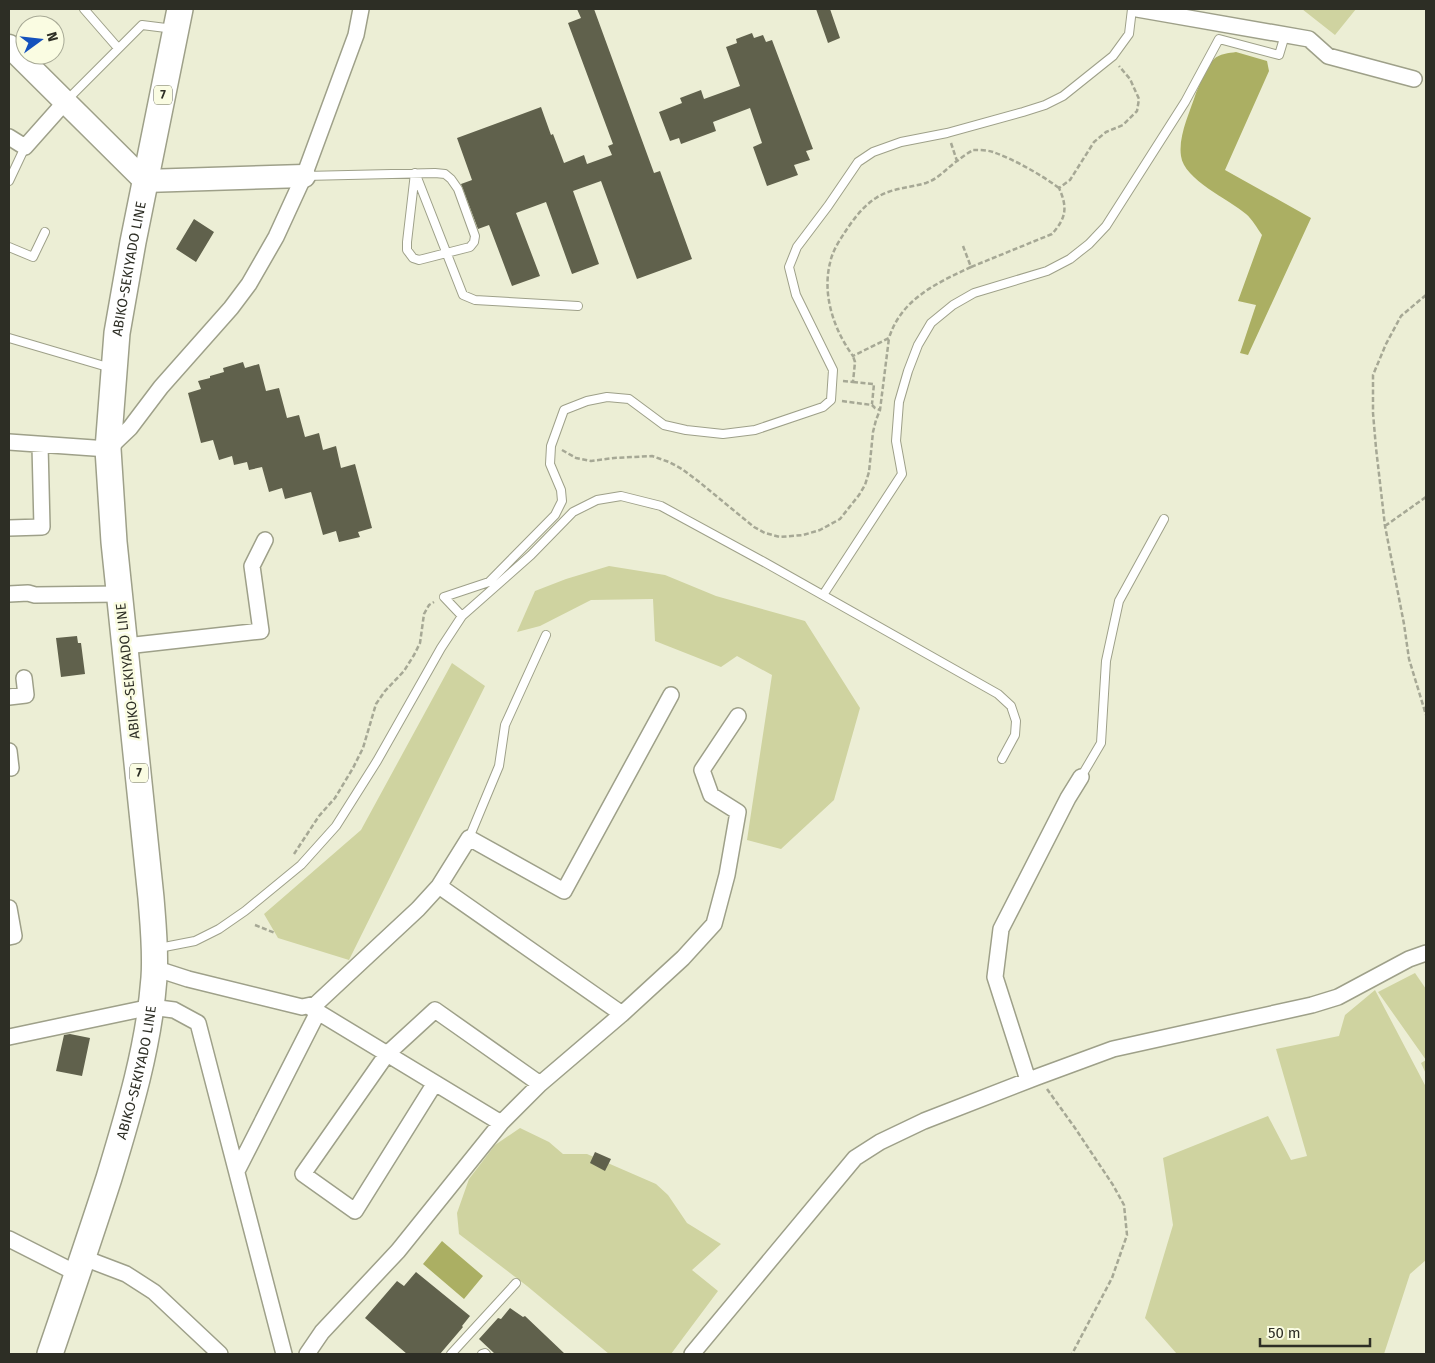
<svg xmlns="http://www.w3.org/2000/svg" width="1435" height="1363" font-family="'Fira Sans',sans-serif">
	<style>
		.green { fill: #cfd3a0 }
		.water { fill: #abaf63 }
		.building { fill: #60614c }
		.lines { fill: none; stroke-linecap: round; stroke-linejoin: round }
		.lane-casing { stroke: #9ea089; stroke-width: 10 }
		.street-casing { stroke: #9ea089; stroke-width: 18 }
		.secondary-casing { stroke: #9ea089; stroke-width: 25 }
		.primary-casing { stroke: #9ea089; stroke-width: 28 }
		.path { stroke: #a6a895; stroke-width: 2.5; stroke-dasharray: 5 2.5; stroke-linecap: butt }
		.lane { stroke: #fff; stroke-width: 8 }
		.street { stroke: #fff; stroke-width: 15 }
		.secondary { stroke: #fff; stroke-width: 22 }
		.primary { stroke: #fff; stroke-width: 25 }
		.labels { text-anchor: middle; dominant-baseline: central; stroke-width: 5; stroke-linejoin: round; paint-order: stroke }
		.shield { fill: #fafce2; stroke: #6a6c5e; stroke-width: 1 }
		.shield-label { font-size: 12px; font-weight: bold; fill: #2d2e25 }
		.street-label { font-size: 14px; fill: #2d2e25; stroke: #fafce2 }
	</style>
	<rect width="100%" height="100%" fill="#eceed5"/>
	<path class="green" d="M1302,9h54l-21,26z
		M609,566l56,9 51,21 89,25 55,87 -26,92 -53,49 -34,-9 25,-165 -35,-19 -16,11 -66,-26 -2,-42 -62,1 -51,26 -23,6 18,-41 31,-12z
		M452,663l33,23 -136,274 -71,-22 -14,-24 97,-84z
		M1415,973l11,16v85l-5,-11 5,-3 -48,-68z
		M1375,990l51,97v173l-16,14 -26,80h-207l-32,-36 28,-93 -10,-67 105,-42 23,44 16,-4 -31,-107 63,-13 6,-21z
		M520,1128l29,14 14,12h24l69,30 12,11 19,28 34,21 -29,26 26,21 -47,63h-62l-82,-68 -68,-52 -2,-21 12,-34 26,-34z"/>
	<path class="water" d="M1236,52l31,9 2,10 -44,99 86,48 -63,137 -8,-2 16,-48 -18,-4 24,-66c-5,-7 -10,-16 -16,-21 -17,-15 -62,-34 -65,-58 -3,-20 9,-44 15,-63 4,-9 10,-27 18,-34 5,-5 15,-6 22,-7z
		M442,1241l41,35 -19,23 -41,-35z"/>
	<path class="building" d="M577,9h17l60,164 6,-2 32,88 -55,20 -36,-98 -28,10 26,73 -27,10 -26,-72 -30,11 24,63 -28,10 -23,-61 -11,4 -17,-45 11,-4 -15,-42 84,-31 10,28 2,-1 11,29 20,-8 3,9 25,-9 -4,-9 5,-2 -45,-121 13,-5z
		M816,9h14l10,29 -12,5z
		M752,33l2,5 9,-3 3,7 6,-2 41,109 -7,2 4,9 -16,5 4,10 -31,11 -14,-39 9,-4 -12,-35 -37,14 3,9 -35,13 -2,-6 -9,3 -11,-29 23,-9 -2,-5 21,-8 3,9 36,-13 -14,-39 11,-4 -1,-4z
		M194,219l20,13 -18,30 -20,-13z
		M243,362l2,6 14,-4 7,27 13,-3 8,30 12,-3 6,22 14,-4 4,17 13,-4 5,22 14,-4 17,64 -14,4 2,5 -21,5 -3,-11 -13,4 -12,-43 -26,7 -3,-11 -13,4 -7,-25 -13,3 -2,-8 -13,3 -2,-9 -13,4 -6,-20 -12,3 -13,-50 13,-4 -3,-8 12,-3v-2l14,-4 -1,-4z
		M77,636l1,7h3l4,31 -24,3 -5,-39z
		M70,1034l20,4 -8,38 -26,-5 8,-36z
		M595,1152l16,7 -6,12 -15,-8z
		M416,1272l54,44 -8,10 1,1 -23,27h-33l-42,-36 32,-37 7,5z
		M510,1308l13,9 2,-1 40,38h-70l-16,-15 19,-21 3,1z"/>
	<g class="lines">
		<g class="lane-casing">
			<path id="lane" d="M84,9l34,39
				M67,100l75,-75 32,4
				M416,175l47,120 12,5 103,6
				M305,176l130,-3 10,1 6,5 7,10 17,47 -1,6 -4,5 -51,13 -6,-2 -6,-8v-8l8,-69
				M9,181l16,-34
				M9,247l24,10 12,-25
				M9,338l102,30
				M823,595l79,-121 -6,-33 3,-39 9,-31 10,-26 13,-22 22,-18 21,-12 73,-22 23,-12 19,-15 17,-18 79,-124 34,-63 60,16 6,-20
				M462,616l-18,-19 45,-15 66,-67 7,-14 -1,-11 -11,-26 1,-18 13,-36 23,-9 20,-4 22,2 35,26 22,5 37,4 32,-4 68,-23 8,-7 2,-30 -37,-75 -7,-28 8,-20 31,-41 30,-44 15,-10 28,-10 46,-9 76,-21 22,-7 18,-9 50,-40 16,-22 3,-25
				M1081,777l20,-34 5,-82 13,-60 45,-82
				M469,838l30,-72 6,-41 41,-90
				M159,948l36,-7 24,-12 26,-18 56,-46 35,-39 41,-65 64,-113 21,-32 69,-61 42,-43 24,-12 24,-4 40,10 103,56 234,132 13,12 5,15 -1,14 -13,24
				M451,1354l65,-71
				M482,1354l3,-1 1,1"/>
		</g>
		<g class="street-casing">
			<path id="street" d="M1137,9l172,30 19,17 86,23
				M9,137l16,10 40,-45
				M9,442l99,7 22,-21 31,-41 70,-79 18,-24 27,-47 28,-61 52,-141 5,-26
				M9,528l33,-1 -2,-82
				M9,594l19,-1 7,2 85,-1
				M126,646l135,-15 -9,-65 13,-26
				M9,697l17,-2 -2,-17
				M9,751l2,17
				M439,886l30,-48 95,53 107,-196
				M9,908l5,28 -5,1
				M154,968l34,11 114,28 14,-3 102,-95 21,-23 183,128
				M308,1006l193,117
				M9,1037l142,-30 23,3 24,13 86,331
				M1028,1080l-33,-103 6,-48 67,-131 13,-21
				M435,1083l-80,128 -52,-37 84,-120 48,-44 105,74
				M237,1171l81,-159
				M9,1239l69,35
				M84,1258l42,16 28,18 66,62
				M307,1354l15,-22 76,-81 103,-128 39,-39 82,-70 61,-56 31,-34 13,-49 11,-63 -27,-17 -9,-25 36,-54
				M692,1354l163,-196 25,-16 44,-21 113,-44 76,-28 199,-44 26,-8 71,-38 17,-6"/>
		</g>
		<g class="secondary-casing">
			<path id="secondary" d="M9,46l136,135 159,-5"/>
		</g>
		<g class="primary-casing">
			<g id="primary">
				<path id="s1" d="M50,1354c20,-59 40,-117 59,-176 20,-66 40,-132 45,-200 2,-27 -1,-54 -3,-80l-37,-356 -6,-93 9,-116 16,-91 47,-233"/>
			</g>
		</g>
		<path class="path" d="M951,143l6,18
			M963,246l8,21 81,-33c14,-16 16,-26 7,-46l11,-8 24,-38 12,-10 17,-7 14,-14 2,-12 -9,-20 -11,-13
			M971,267c-34,16 -70,32 -82,71l-36,18c-19,-26 -31,-61 -23,-93 2,-11 9,-22 15,-31 8,-12 18,-26 31,-34 15,-10 33,-10 50,-15 12,-4 21,-15 31,-22 5,-4 11,-8 16,-11 6,0 14,0 20,2 22,8 47,22 66,36
			M1426,295l-25,21 -15,28 -13,31v38l3,35 9,78 19,98 5,35 17,56
			M843,381l10,1 2,-20 -2,-6
			M853,382l21,2 -2,20
			M842,401l30,4 3,3 5,2
			M562,450l14,8 15,3 23,-3 38,-2 17,6 13,7 16,12 56,46 11,6 15,4 23,-2 17,-5 20,-11 19,-24 6,-10 4,-13 4,-40 3,-12 4,-10 9,-72
			M1385,526l41,-29
			M294,854l25,-38 16,-18 18,-30 10,-20 13,-44 9,-13 19,-20 10,-16 6,-12 4,-29 5,-9 5,-3
			M255,925l20,8
			M1047,1089l28,39 38,57 11,20 3,30 -15,43 -40,76"/>
		<use href="#lane" class="lane"/>
		<use href="#street" class="street"/>
		<use href="#secondary" class="secondary"/>
		<use href="#primary" class="primary"/>
	</g>
	<g class="labels">
		<g class="shield">
			<rect x="154" y="85.5" width="18" height="19" rx="4"/>
			<rect x="130" y="763.5" width="18" height="19" rx="4"/>
		</g>
		<g class="shield-label">
			<text x="163" y="95">7</text>
			<text x="139" y="773">7</text>
		</g>
		<g class="street-label">
			<text stroke="none"><textPath href="#s1" startOffset="1104">ABIKO-SEKIYADO LINE</textPath></text>
			<text transform="translate(128 671) rotate(-96)">ABIKO-SEKIYADO LINE</text>
			<text stroke="none"><textPath href="#s1" startOffset="295">ABIKO-SEKIYADO LINE</textPath></text>
		</g>
	</g>
	<rect width="1435" height="1363" fill="none" stroke="#2d2e25" stroke-width="20"/>
	<g transform="translate(40 40) rotate(75)"><circle r="24" fill="#fafce2" stroke="#a8aa96"/>
	<path d="M0-4L9 19L0 12L-9 19Z" fill="#1451bd"/>
	<text y="-8" font-size="14" font-weight="bold" text-anchor="middle" fill="#2d2e25">N</text>
	</g>
	<path d="M1260 1338v8h110v-8" fill="none" stroke="#2d2e25" stroke-width="2.5"/>
	<text x="1268" y="1338" font-size="15" fill="#2d2e25" stroke="#fafce2" stroke-width="4" paint-order="stroke">50 m</text>
</svg>
